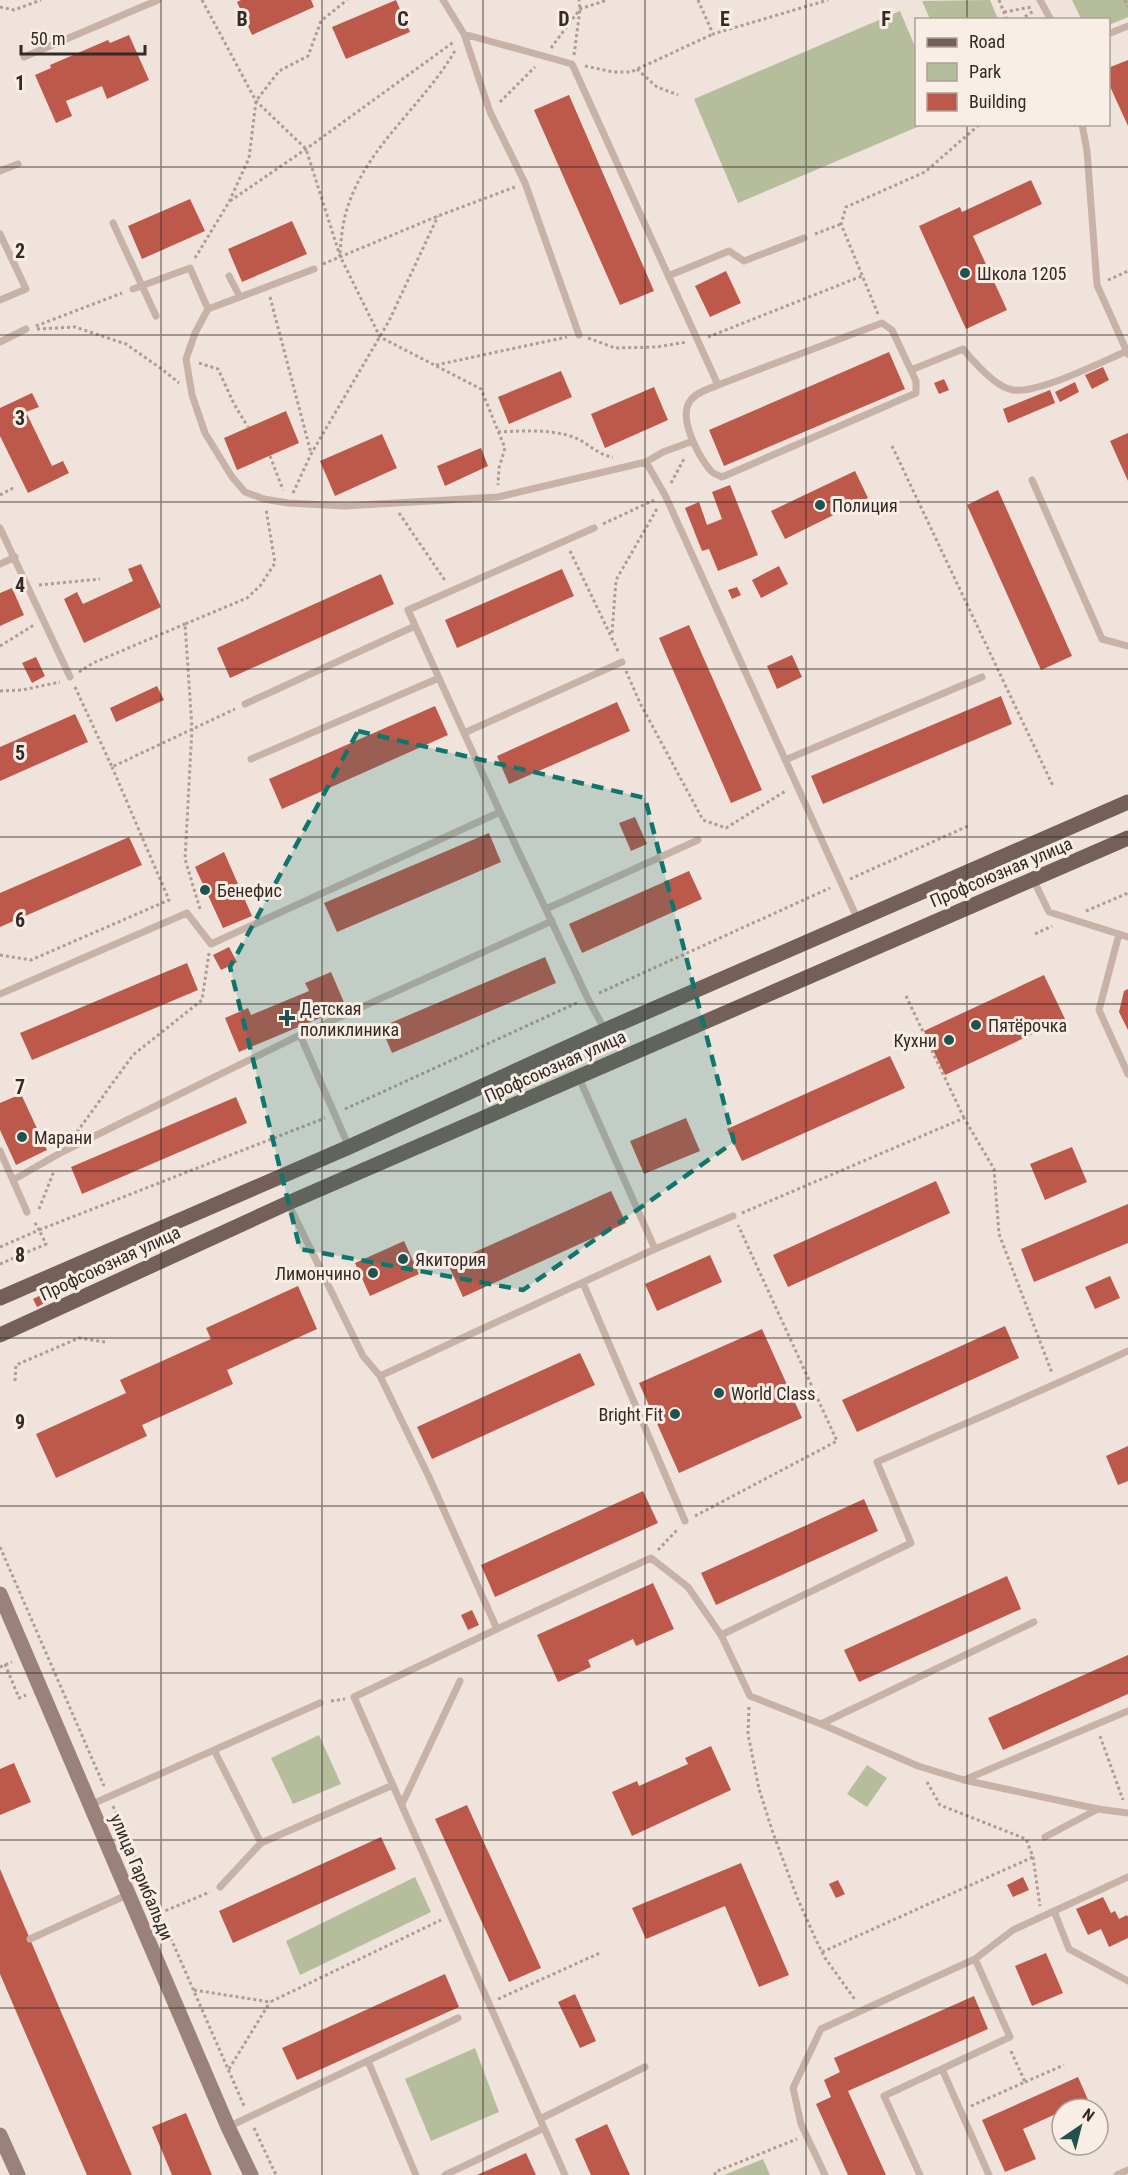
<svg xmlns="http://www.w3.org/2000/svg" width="1128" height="2175" font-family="'Roboto Condensed',sans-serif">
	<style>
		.green { fill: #b6bd9c }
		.building { fill: #bd594b }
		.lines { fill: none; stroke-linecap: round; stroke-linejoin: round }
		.path { stroke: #b29c92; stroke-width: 3; stroke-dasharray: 3 3; stroke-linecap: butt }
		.lane { stroke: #c7b2a8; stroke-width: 7 }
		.secondary { stroke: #9a8179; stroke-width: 15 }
		.primary { stroke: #755f59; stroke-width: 15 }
		.marked { fill: #0f766e; fill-opacity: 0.2; stroke: #0f766e; stroke-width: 4.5; stroke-dasharray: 12 8; stroke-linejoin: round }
		.grid { fill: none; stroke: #342a27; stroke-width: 1.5; stroke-opacity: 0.55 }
		.poi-dot { fill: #20524f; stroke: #f8eee6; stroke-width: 2 }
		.labels { text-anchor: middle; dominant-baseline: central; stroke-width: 6; stroke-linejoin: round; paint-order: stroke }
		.poi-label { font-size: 18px; fill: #342a27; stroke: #f8eee6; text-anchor: start }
		.street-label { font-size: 18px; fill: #342a27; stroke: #f8eee6 }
		.grid-label { font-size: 20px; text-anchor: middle; font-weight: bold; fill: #342a27; stroke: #f8eee6; stroke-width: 6; stroke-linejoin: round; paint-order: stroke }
	</style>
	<rect width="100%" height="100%" fill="#efe3db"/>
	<path class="green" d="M990,0l8,19h-68l-8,-18z
		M1072,0h56v17l-19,8 -1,-5 -27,-1z
		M900,11l16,38v75l6,1 -184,78 -44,-104z
		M319,1735l22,49 -48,20 -22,-46z
		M867,1765l20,13 -20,29 -20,-13z
		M415,1877l16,35 -131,63 -14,-34z
		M475,2048l24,64 -68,29 -26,-62z
		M763,2159l7,16h-46z"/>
	<path class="building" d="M241,0h70l3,7 -62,28 -15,-33z
		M396,0l14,32 -64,27 -14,-32z
		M129,35l20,45 -42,19 -5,-13 -36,15 6,15 -16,7 -21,-48 16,-7 -1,-3 58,-25 2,3z
		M1128,60v66l-20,-44v-14z
		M569,95l85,196 -34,14 -86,-195z
		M1031,180l11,24 -69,32 34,74 -41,19 -47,-103 41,-19 2,5z
		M190,199l15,32 -63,28 -14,-33z
		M292,221l15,33 -65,28 -14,-33z
		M726,271l15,32 -31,14 -15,-31z
		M889,352l16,37 -181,77 -15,-36z
		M1103,367l6,13 -17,9 -7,-14z
		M561,371l11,26 -63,27 -11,-27z
		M944,379l5,11 -10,4 -5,-11z
		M1075,382l4,10 -19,10 -5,-10z
		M654,387l14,33 -63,28 -14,-34z
		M1050,390l5,13 -47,20 -5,-14z
		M32,393l7,14 -13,5 26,54 11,-5 6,12 -41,20 -28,-57v-28z
		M286,411l13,32 -62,27 -13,-32z
		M1128,433v48l-18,-40z
		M382,434l15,34 -62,28 -15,-35z
		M481,448l7,18 -43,20 -8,-20z
		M855,471l13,27 -83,41 -14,-28z
		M730,485l28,70 -40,16 -9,-22 -7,2 -17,-43 14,-6 8,23 15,-6 -10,-27z
		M998,490l74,166 -31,14 -74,-165z
		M141,564l20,43 -77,36 -20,-44 13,-7 6,12 50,-23 -5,-12z
		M779,566l9,18 -27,14 -9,-18z
		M562,569l12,27 -117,52 -12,-28z
		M381,574l13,30 -164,74 -13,-30z
		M737,587l4,8 -9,4 -4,-9z
		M12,588l12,27 -24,11v-33z
		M689,625l73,165 -31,13 -72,-165z
		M792,655l10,22 -25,12 -10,-23z
		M36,657l9,19 -13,7 -10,-20z
		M157,686l7,14 -48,22 -6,-14z
		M1001,696l11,28 -189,80 -12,-28z
		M617,702l13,29 -121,53 -12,-28z
		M435,706l13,29 -166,74 -13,-30z
		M75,714l13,28 -88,39v-34z
		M635,817l12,27 -16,7 -12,-28z
		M489,833l12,29 -164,70 -13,-29z
		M129,837l13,28 -142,62v-34z
		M224,852l28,64 -29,12 -28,-61z
		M689,871l13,28 -120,54 -13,-29z
		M229,947l8,15 -16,8 -8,-15z
		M545,957l11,26 -164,70 -11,-26z
		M187,963l11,27 -166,70 -12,-27z
		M331,972l15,35 -107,45 -14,-34 23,-10 3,7 58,-24 -4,-8z
		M1044,975l21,44 -120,56 -21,-44z
		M1128,989v41l-9,-18 5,-21z
		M890,1056l15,32 -163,73 -15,-32z
		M21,1094l26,56 -31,15 -16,-35v-27z
		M236,1097l11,26 -165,71 -11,-27z
		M686,1118l14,33 -56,23 -14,-33z
		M1072,1147l15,35 -42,18 -15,-36z
		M936,1181l14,32 -162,74 -15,-32z
		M611,1191l15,32 -163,74 -15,-33z
		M1128,1204v39l-94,39 -13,-33z
		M404,1241l15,33 -49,22 -15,-33z
		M710,1255l12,27 -65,29 -12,-27z
		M1110,1276l10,22 -25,11 -10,-22z
		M298,1286l19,43 -90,41 6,14 -91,41 5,11 -91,42 -20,-44 90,-41 -6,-13 91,-41 -5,-11z
		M41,1295l4,8 -8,4 -4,-8z
		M1005,1326l14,32 -162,74 -15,-32z
		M762,1329l40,89 -123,55 -40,-90z
		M580,1353l15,32 -163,74 -15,-32z
		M1128,1446v35l-10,4 -12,-29z
		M643,1491l15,32 -163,74 -14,-32z
		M864,1499l14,32 -162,74 -15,-32z
		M1007,1576l14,33 -162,73 -15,-32z
		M653,1583l21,46 -38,17 -3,-7 -45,21 3,7 -33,15 -21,-47z
		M472,1610l7,15 -11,5 -7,-15z
		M1128,1655v39l-125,56 -15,-32z
		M711,1746l20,44 -99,46 -20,-44 25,-11 2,5 49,-22 -3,-6z
		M14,1763l17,39 -31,13v-46z
		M467,1805l74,163 -32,14 -74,-163z
		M381,1837l15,32 -163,74 -14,-32z
		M741,1863l48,112 -30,12 -34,-81 -79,33 -14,-31z
		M0,1869l62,145 70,161h-45l-63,-145 -24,-56z
		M1023,1877l6,13 -16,7 -6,-12z
		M838,1880l7,14 -9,4 -7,-14z
		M1103,1897l8,16 4,-2 4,8 8,-4 1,2v21l-19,9 -8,-18 -13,6 -12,-26z
		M1046,1953l17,40 -31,13 -17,-40z
		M445,1974l14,33 -162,73 -15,-32z
		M575,1994l21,47 -16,7 -22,-46z
		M974,1996l14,33 -140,62 38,84h-38l-32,-71 15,-7 -7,-17 16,-8 -6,-14z
		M1078,2077l14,32h-30v13l-4,-9 -35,16 13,30 -31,13 -23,-52z
		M186,2113l26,62h-40l-20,-48z
		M607,2124l23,51h-39l-16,-36z
		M526,2153l10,22h-59z"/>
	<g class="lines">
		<path class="path" d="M202,0l54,101 50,48 34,107 40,81 101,52 24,59 -6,20 -1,17
			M698,0l15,34 115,-34
			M999,0l8,20
			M1125,0l3,7
			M0,7l14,3 27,-10
			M1004,12l28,-5
			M1020,20l15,-10
			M551,48l29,-39 27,-9
			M574,55l6,-46 -1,-9
			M585,66l28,6h18l82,-38
			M637,69l20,18 21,8
			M500,102l35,-35
			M230,201l76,-52 149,-108
			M815,234l26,-10
			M340,253c1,-12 2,-25 5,-37 17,-67 78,-109 111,-167
			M195,258l34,-56 20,-44 7,-57 23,-30 29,-15 13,-35 26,-21
			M323,264l115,-48 77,-29
			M1108,280l20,-9
			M270,297l41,156
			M878,314l-37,-90 5,-17 79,-35 55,-48
			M36,326l86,-33
			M37,329l38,-2 51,17 37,26 16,13
			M708,337l154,-61
			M588,338l27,10 42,-1 30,-5
			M199,363l19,6 16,35 14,23
			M436,365l131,-28
			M498,432c24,-1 49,-3 72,4 16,4 26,19 43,21
			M892,446l161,340
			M270,456l13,34
			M671,483l14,-26
			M293,493l18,-39 78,-133 49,-105
			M0,495l13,-7
			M399,513l47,69
			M603,524l51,-24
			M570,551l49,102
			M39,585l61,-6
			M612,633l4,-53 42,-73
			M0,646l34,-21
			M626,671l14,32 63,117 23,8 61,-38
			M79,672l14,-9 92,-39
			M75,687l37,80 123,-58
			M0,691l22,-1 38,-8
			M850,879l118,-53
			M200,909l-15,-50 7,-131 -7,-104 62,-26 13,-12 15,-23 -9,-54
			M1086,911l42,-18
			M1035,934l17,-8
			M0,955l31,5 138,-60 -57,-133
			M599,993l231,-105
			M906,996l58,122
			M345,1109l234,-107
			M77,1132l56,-77 69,-55 7,-47
			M39,1209l15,-38
			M742,1213l222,-95 30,51 5,65 53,139
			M0,1247l39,-17 -5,-9
			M0,1264l46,-20 -7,-14 286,-112
			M15,1381l1,-16 63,-27 26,4
			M695,1516l142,-75 -99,-216
			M0,1547l104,239
			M658,1550l20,-21
			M5,1664l14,34 7,-3
			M0,1667l12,-5
			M331,1701l14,-2
			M749,1707l-1,27 11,55 14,44 24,64 19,43 9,18 31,43
			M1100,1736l23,64
			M927,1782l13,23 86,34 7,18 7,49
			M113,1806l132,302
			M160,1913l50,-21
			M822,1952l211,-95
			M194,1990l76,12 171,-82
			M498,1999l104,-47
			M229,2069l41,-67
			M1025,2082l39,-17
			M971,2106l54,-24 -15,-33
			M254,2128l22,47
			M715,2175v-3l82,-33"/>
		<path class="lane" d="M443,0l21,34
			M1040,0l11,20
			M1108,34l20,-8
			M24,57l134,-57
			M1082,124l5,27 10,134 31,69
			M0,171l18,-7
			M113,223l43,93
			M0,234l26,55 -26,11
			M229,276l11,21
			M668,276l61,-25 15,10 60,-23
			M133,289l57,-21 18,41 -13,24 -9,26 6,36 13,38 27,44 13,15 19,7 24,4 57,3 153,-9 148,-35 17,-10 30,-11
			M208,309l106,-40
			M579,335l-54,-152 -35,-71 -26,-78 108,30 146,321 164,-62 10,7 24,51v12l-194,84c-4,-2 -9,-3 -12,-7 -12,-15 -32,-52 -20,-69 6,-9 19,-12 28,-16
			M0,342l26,-13
			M911,370l52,-21c10,12 33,39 50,41 25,4 88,-28 114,-39
			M646,462l19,33 193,425
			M1032,480l70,159 26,7
			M0,528l70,149
			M0,564l15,-7
			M245,704l170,-78
			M464,733l158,-71
			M251,759l188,-81
			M785,760l197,-83
			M500,812l-92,-202 186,-82
			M1033,879l16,33 79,25
			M546,909l152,-69
			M1119,934l-20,76 29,64
			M0,994l187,-81 24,31 289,-132 88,187 17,31
			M300,1035l49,112
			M0,1151l27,61
			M13,1180l49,-28 238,-117 252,-114
			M288,1203l75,153 17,20 49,101 68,152 -143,68 190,431 -99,47
			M655,1249l78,-33
			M583,1283l102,238
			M1128,1351c-83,39 -167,74 -251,111l34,81 -190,92 29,61 71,28 97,42 46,14 134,29 30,4
			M380,1376l275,-127 -76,-171
			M497,1629l154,-71 37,29 33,48
			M821,1724l213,-102
			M214,1750l47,93 132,-58
			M964,1780l164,-69
			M402,1804l58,-123
			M90,1805l230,-102
			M1045,1837l53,-28
			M220,1887l41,-44
			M1054,1911l15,38 59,32
			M30,1939l99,-45
			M368,2061l48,114
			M942,2069l47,106
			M540,2119l105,-52
			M228,2127l230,-109
			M544,2128l21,47
			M825,2175l-24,-51 -8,-36 28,-59 154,-70 38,-29 115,-53
			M920,2175l-36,-79 126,-59 -35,-78
			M1117,2175l11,-5"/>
		<path class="secondary" d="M0,1594l228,533 23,48
			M0,2135l18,40"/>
		<path class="primary" d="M0,1298l349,-151 256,-117 523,-228
			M0,1335l288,-132 840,-365"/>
	</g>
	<path class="marked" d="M358,731l287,67 89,344 -211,148 -223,-41 -70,-282z"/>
	<path class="grid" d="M161,0v2175M322,0v2175M483,0v2175M645,0v2175M806,0v2175M967,0v20M967,124v2051M0,167h1128M0,335h1128M0,502h1128M0,669h1128M0,837h1128M0,1004h1128M0,1171h1128M0,1338h1128M0,1506h1128M0,1673h1128M0,1840h1128M0,2008h1128"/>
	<g class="poi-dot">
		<circle cx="965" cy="273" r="6"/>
		<circle cx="820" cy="505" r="6"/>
		<circle cx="205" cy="890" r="6"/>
		<path d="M284 1009h6v6h6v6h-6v6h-6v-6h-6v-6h6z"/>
		<circle cx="976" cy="1025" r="6"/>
		<circle cx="949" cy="1040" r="6"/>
		<circle cx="22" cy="1137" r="6"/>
		<circle cx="403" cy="1259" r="6"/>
		<circle cx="373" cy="1273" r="6"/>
		<circle cx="719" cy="1393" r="6"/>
		<circle cx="675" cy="1414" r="6"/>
	</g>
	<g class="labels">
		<g class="poi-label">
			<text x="977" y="273">Школа 1205</text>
			<text x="832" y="505">Полиция</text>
			<text x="217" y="890">Бенефис</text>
			<text x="300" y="1008">Детская<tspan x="300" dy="21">поликлиника</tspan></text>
			<text x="988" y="1025">Пятёрочка</text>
			<text x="937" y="1040" text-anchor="end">Кухни</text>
			<text x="34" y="1137">Марани</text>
			<text x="415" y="1259">Якитория</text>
			<text x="361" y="1273" text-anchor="end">Лимончино</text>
			<text x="731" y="1393">World Class</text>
			<text x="663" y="1414" text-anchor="end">Bright Fit</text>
		</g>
		<g class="street-label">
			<text transform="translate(1001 872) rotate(-23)">Профсоюзная улица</text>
			<text transform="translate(555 1066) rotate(-24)">Профсоюзная улица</text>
			<text transform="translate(110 1263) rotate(-25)">Профсоюзная улица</text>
			<text transform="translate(142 1877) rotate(67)">улица Гарибальди</text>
		</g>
	</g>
	<g class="grid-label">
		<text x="242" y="26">B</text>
		<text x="403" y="26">C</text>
		<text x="564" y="26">D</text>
		<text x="725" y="26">E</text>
		<text x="886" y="26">F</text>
		<text x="20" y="90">1</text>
		<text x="20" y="258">2</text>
		<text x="20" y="425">3</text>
		<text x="20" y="592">4</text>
		<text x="20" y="760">5</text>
		<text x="20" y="927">6</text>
		<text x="20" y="1094">7</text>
		<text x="20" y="1262">8</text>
		<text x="20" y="1429">9</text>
	</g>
	<rect x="915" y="18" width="195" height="108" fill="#f8eee6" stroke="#aaa09a" stroke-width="1.5"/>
	<rect x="927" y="38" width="30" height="9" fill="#755f59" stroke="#aaa09a" stroke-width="1.5"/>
	<text x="969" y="48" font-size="18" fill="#342a27">Road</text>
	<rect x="927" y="63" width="30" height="18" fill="#b6bd9c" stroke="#aaa09a" stroke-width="1.5"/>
	<text x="969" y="78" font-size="18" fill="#342a27">Park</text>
	<rect x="927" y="93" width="30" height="18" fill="#bd594b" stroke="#aaa09a" stroke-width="1.5"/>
	<text x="969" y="108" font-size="18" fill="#342a27">Building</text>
	<g transform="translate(1080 2127) rotate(35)"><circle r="28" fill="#f8eee6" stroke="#aaa09a" stroke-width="1.5"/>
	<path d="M0-4.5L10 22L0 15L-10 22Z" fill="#20524f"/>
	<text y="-9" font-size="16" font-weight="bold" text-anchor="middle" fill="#342a27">N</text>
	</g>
	<path d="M21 45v9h124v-9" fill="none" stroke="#342a27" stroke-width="3"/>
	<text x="30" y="45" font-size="18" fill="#342a27" stroke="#f8eee6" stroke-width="4.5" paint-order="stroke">50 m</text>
</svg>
